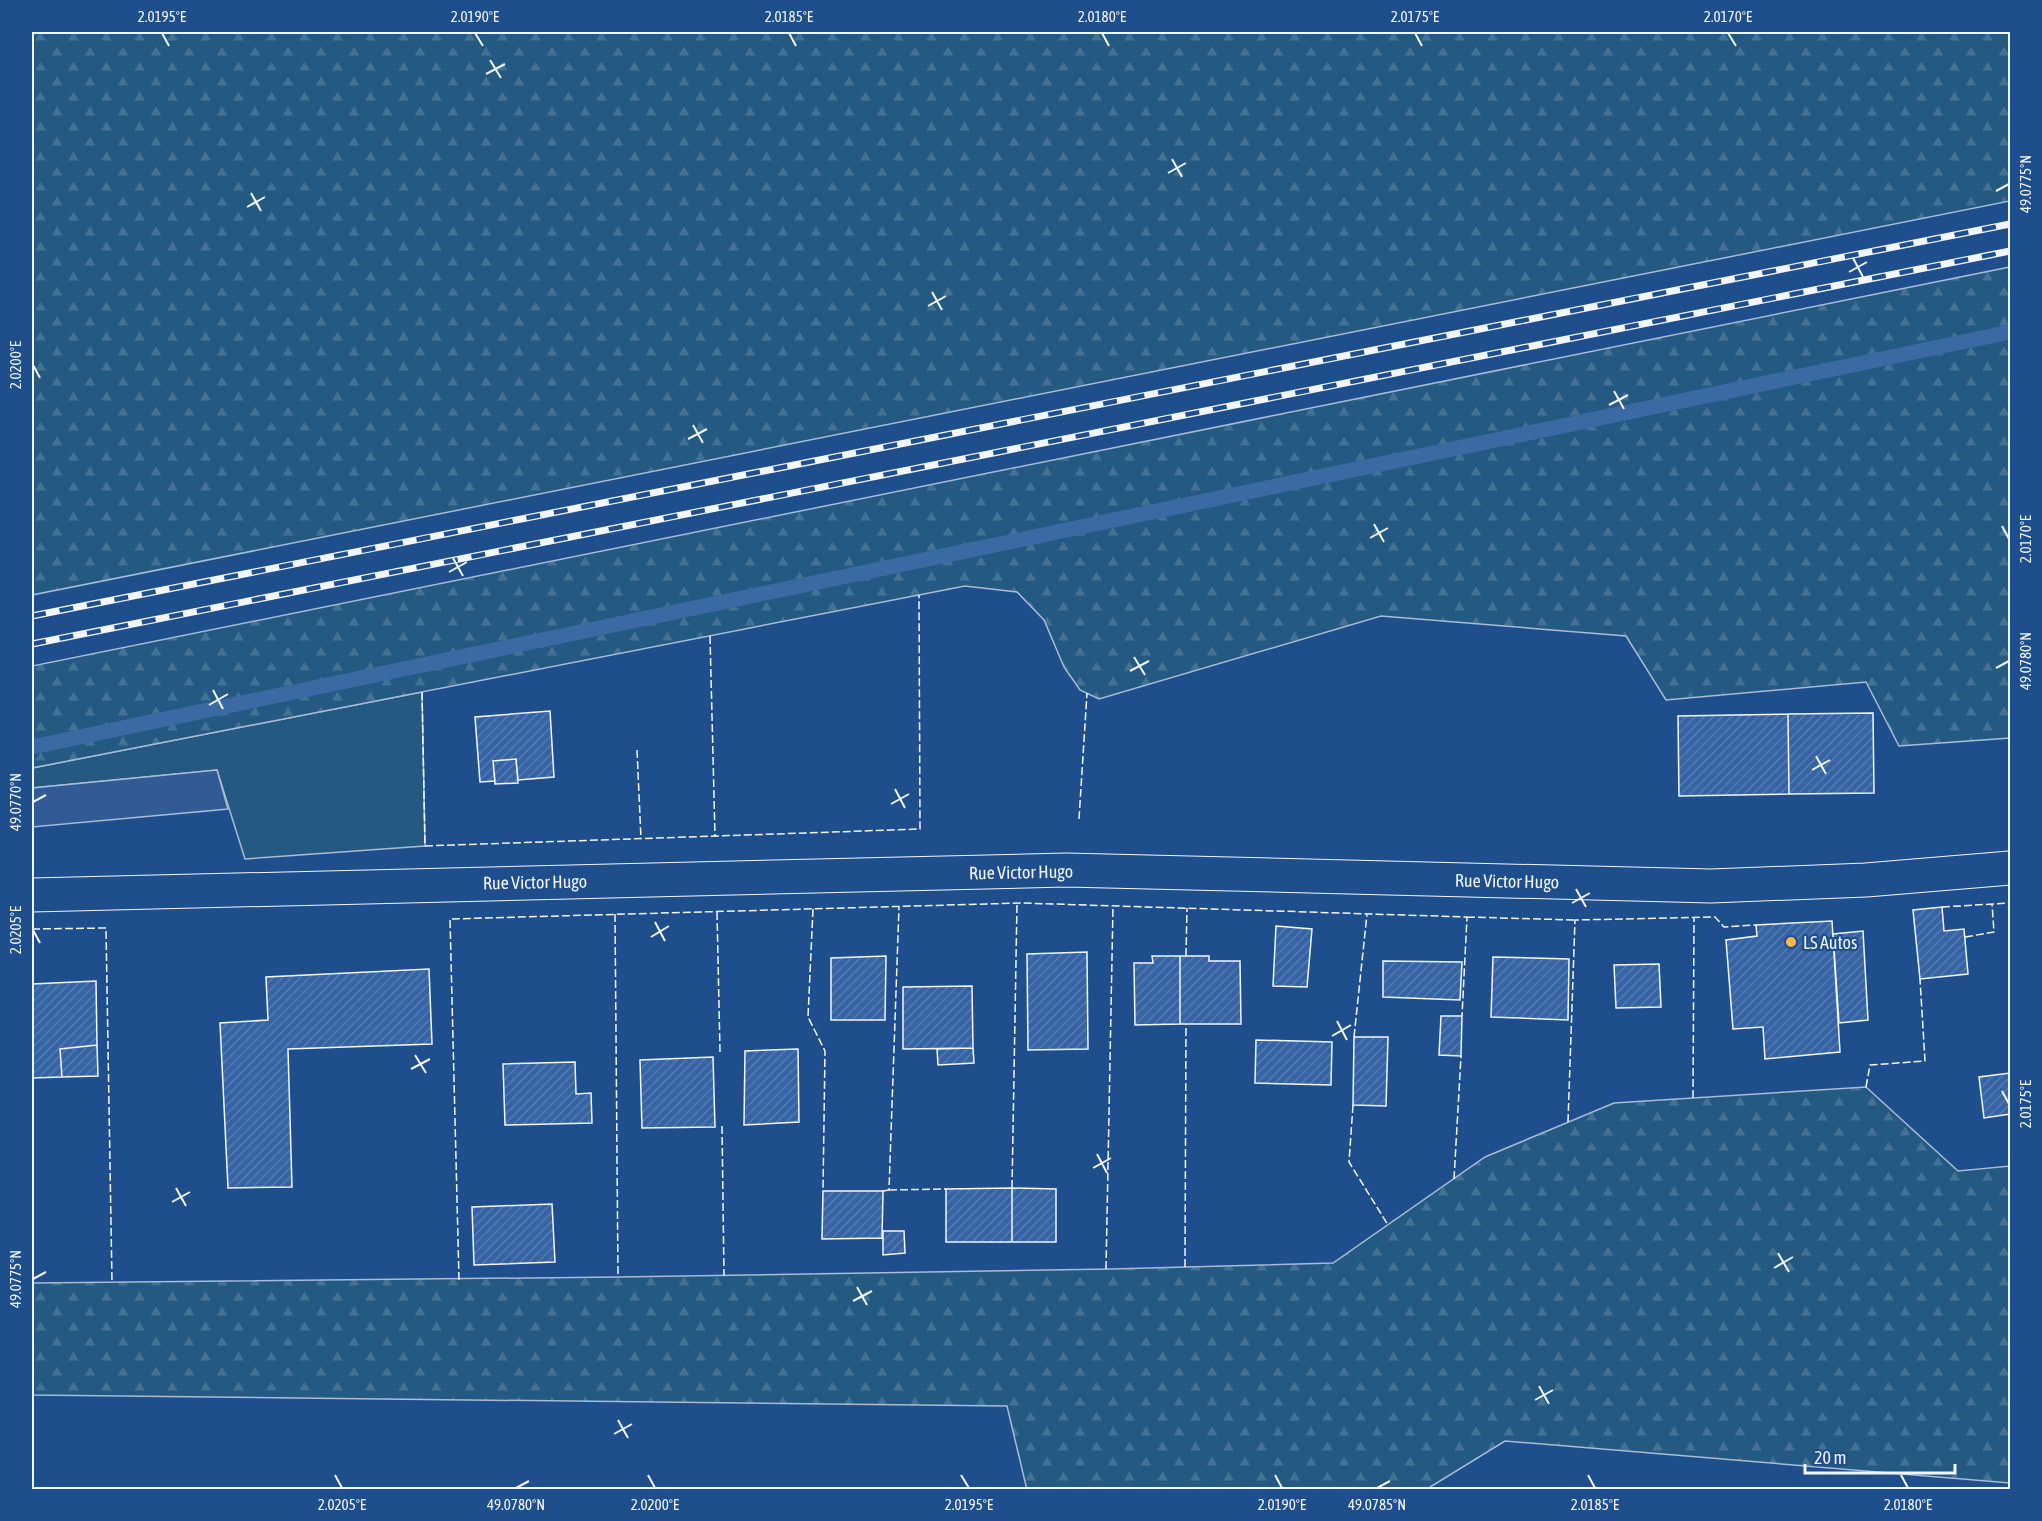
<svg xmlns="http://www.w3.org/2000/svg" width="2042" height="1521" font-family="'Asap Condensed',sans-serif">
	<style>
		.grass { fill: #245a82; stroke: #a8bbd7; stroke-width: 1.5 }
		.forest { fill: url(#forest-firs); stroke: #a8bbd7; stroke-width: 1.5 }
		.parking { fill: #305b95; stroke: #a8bbd7; stroke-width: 1.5 }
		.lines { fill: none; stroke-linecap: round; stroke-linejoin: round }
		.stream { stroke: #3b69a3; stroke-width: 15 }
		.building { fill: url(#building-hatch); stroke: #f2f6ff; stroke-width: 1.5 }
		.secondary-casing { stroke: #f2f6ff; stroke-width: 35 }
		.secondary { stroke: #1f4e8c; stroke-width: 33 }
		.rail-casing { stroke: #f2f6ff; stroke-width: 7 }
		.rail { stroke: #1f4e8c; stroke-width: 4.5; stroke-dasharray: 14; stroke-linecap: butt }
		.fence { stroke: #f2f6ff; stroke-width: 1.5; stroke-dasharray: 8 3; stroke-linecap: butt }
		.ticks { fill: none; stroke: #f2f6ff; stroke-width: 2 }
		.poi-dot { fill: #ffb74d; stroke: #1f4e8c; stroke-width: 2 }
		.labels { text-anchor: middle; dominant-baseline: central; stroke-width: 4.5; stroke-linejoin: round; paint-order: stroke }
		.street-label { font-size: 18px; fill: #f2f6ff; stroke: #1f4e8c }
		.poi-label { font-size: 18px; fill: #f2f6ff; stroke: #1f4e8c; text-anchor: start }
		.neatline { fill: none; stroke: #f2f6ff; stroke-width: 2 }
		.ticks-label { font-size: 15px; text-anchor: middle; fill: #f2f6ff }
	</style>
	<defs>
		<pattern id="forest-firs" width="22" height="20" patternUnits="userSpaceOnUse" patternTransform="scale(1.5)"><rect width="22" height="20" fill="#245a82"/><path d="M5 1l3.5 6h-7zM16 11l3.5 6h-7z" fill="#447295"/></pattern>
		<pattern id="building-hatch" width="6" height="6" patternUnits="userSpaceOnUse" patternTransform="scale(1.5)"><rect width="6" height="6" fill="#3563a3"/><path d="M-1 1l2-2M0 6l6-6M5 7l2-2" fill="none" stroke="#537ab1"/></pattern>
	</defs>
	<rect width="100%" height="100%" fill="#1f4e8c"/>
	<path class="grass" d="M422,692l3,154 -180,13 -28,-89 -185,18v-20z"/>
	<path class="forest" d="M32,32h1978v169l-1978,394z
		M2010,267v471l-111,8 -33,-64 -200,18 -40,-64 -245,-20 -282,83 -19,-9 -16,-23 -20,-47 -27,-28 -52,-6 -933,182v-102z
		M1866,1087l92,84 52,-5v317l-505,-42 -78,48 -400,1 -20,-84 -975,-11v-112l586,-6 493,-8 222,-6 152,-106 129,-54z"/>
	<path class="parking" d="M217,770l11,39 -196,18v-39z"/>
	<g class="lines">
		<path class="stream" d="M32,747l1978,-415"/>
	</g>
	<path class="building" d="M550,711l4,66 -36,3 -2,-21 -23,2 2,20 -15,1 -5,-65z
		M1873,713l1,80 -85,1 -1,-80z
		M1788,714l1,80 -110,2 -1,-80z
		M516,759l2,24 -23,1 -2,-23z
		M1942,907l2,24 20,-2 4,45 -48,5 -7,-69z
		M1832,921l8,131 -75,7 -2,-32 -30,2 -7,-89 31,-4 -1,-11z
		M1276,926l36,3 -5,58 -34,-1z
		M1863,931l5,89 -29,3 -6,-89z
		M1087,952l1,97 -60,1 -1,-96z
		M886,956l-1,64h-54v-62z
		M1152,956h28v68l-45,1 -1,-62h19z
		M1180,956h29v5h31l1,63h-61z
		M1493,957l76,2 -1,61 -77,-3z
		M1383,961l79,1 -2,38 -77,-3z
		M1659,964l2,43 -45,1 -2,-43z
		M429,969l3,75 -144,5 4,138 -64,1 -8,-165 48,-3 -2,-43z
		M96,981l1,64 -37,4 2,28 -30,1v-94z
		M972,986l1,62 -70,1v-62z
		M1441,1016h21l-1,40 -22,-1z
		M1354,1037h34l-2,69 -33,-1z
		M1256,1040l76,2 -1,43 -76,-2z
		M97,1045l1,31 -36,1 -2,-28z
		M973,1048l1,15 -36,2 -1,-16z
		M798,1049l1,73 -55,3 1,-74z
		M713,1057l2,70 -73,1 -2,-68z
		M575,1062l1,32 15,-1 1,30 -87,2 -2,-61z
		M2010,1073v41l-26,4 -5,-41z
		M1012,1188l44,1v53h-44z
		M1012,1188v54h-66v-53z
		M823,1191h60l-1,47 -60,1z
		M552,1204l3,58 -81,3 -2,-58z
		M883,1231h21l1,22 -22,2z"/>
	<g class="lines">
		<g class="secondary-casing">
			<path id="secondary" d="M32,895l1034,-25 645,16 155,-6 144,-12"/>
		</g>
		<use href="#secondary" class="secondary"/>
		<g class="rail-casing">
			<path id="rail" d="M32,616l1978,-392
				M32,644l1978,-393"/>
		</g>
		<use href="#rail" class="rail"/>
		<path class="fence" d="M710,636l5,200
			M422,692l3,154 495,-17 -1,-234
			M637,750l4,89
			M1079,819l8,-126
			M1942,907l68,-4
			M813,909l-5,108 17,34 -2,140
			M717,912l3,140
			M615,914l3,363
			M1467,917l108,3
			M32,929l74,-1 6,354
			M1965,937l29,-5 -2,-28
			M1186,956l1,-48
			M1354,1037l13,-123
			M1866,1087l4,-22 55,-4 -5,-82
			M1693,1098l1,-180
			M1353,1105l-4,57 39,63
			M1568,1122l7,-202 140,-3 9,10 32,-2
			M722,1126l2,150
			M1454,1179l7,-123
			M1012,1188l5,-285
			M889,1190l57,-1
			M883,1191l6,-1 10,-283
			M1185,1267l1,-243
			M1106,1269l7,-363
			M459,1280l-9,-361 571,-16 446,14 -5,99"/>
	</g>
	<path class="ticks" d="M162,33l7,13M475,33l8,13M789,33l7,13M1102,33l7,13M1415,33l7,13M1728,33l8,13M490,60l11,18M486,74l19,-10M1172,159l10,18M1168,173l18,-10M1996,191l13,-7M251,193l10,18M247,207l18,-10M1853,258l10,19M1849,272l18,-10M932,292l10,18M928,306l18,-10M33,365l7,13M1614,391l10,18M1609,405l19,-10M693,425l10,18M688,439l19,-10M1374,524l10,18M2002,526l7,13M1370,538l18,-10M453,558l10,18M449,572l18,-10M1134,657l11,18M1996,668l13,-7M1130,671l19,-10M213,690l10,19M209,705l19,-11M1816,756l10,18M1812,770l18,-10M895,789l10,19M33,802l13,-7M891,804l18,-10M1576,889l10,18M1572,903l18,-10M655,922l10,19M33,930l7,13M651,937l18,-11M1337,1021l10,19M1332,1036l19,-11M415,1055l11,18M411,1069l19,-10M2002,1091l7,13M1097,1154l10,19M1093,1168l18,-10M176,1188l10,18M172,1202l18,-10M1778,1253l11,19M1774,1268l19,-11M33,1279l13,-7M857,1287l10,18M853,1301l19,-10M1539,1386l10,18M1535,1400l18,-10M618,1420l10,18M614,1434l18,-10M335,1475l7,13M648,1475l7,13M961,1475l8,13M1275,1475l7,13M1588,1475l7,13M1901,1475l7,13M516,1488l13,-7M1377,1488l13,-7"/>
	<circle class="poi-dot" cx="1791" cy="942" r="6"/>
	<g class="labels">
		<g class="street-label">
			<text transform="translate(1021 872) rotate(-1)">Rue Victor Hugo</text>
			<text transform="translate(1507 881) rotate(1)">Rue Victor Hugo</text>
			<text transform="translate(535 882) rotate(-1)">Rue Victor Hugo</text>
		</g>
		<g class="poi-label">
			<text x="1803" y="942">LS Autos</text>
		</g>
	</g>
	<rect width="2042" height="1521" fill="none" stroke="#1f4e8c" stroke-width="66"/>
	<path d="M1805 1464v9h150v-9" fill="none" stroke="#f2f6ff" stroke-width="3"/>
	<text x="1814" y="1464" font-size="18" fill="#f2f6ff" stroke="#1f4e8c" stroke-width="4.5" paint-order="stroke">20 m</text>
	<rect x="33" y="33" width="1976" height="1455" class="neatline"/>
	<g class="ticks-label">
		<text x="162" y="22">2.0195°E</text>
		<text x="475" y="22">2.0190°E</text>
		<text x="789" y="22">2.0185°E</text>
		<text x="1102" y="22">2.0180°E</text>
		<text x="1415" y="22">2.0175°E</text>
		<text x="1728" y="22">2.0170°E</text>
		<text transform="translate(2026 184) rotate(-90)" y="5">49.0775°N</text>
		<text transform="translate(16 365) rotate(-90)" y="5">2.0200°E</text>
		<text transform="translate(2026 539) rotate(-90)" y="5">2.0170°E</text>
		<text transform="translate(2026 661) rotate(-90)" y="5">49.0780°N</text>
		<text transform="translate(16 802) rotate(-90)" y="5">49.0770°N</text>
		<text transform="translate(16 930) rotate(-90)" y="5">2.0205°E</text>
		<text transform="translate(2026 1104) rotate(-90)" y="5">2.0175°E</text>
		<text transform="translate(16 1279) rotate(-90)" y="5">49.0775°N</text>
		<text x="342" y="1510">2.0205°E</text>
		<text x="516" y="1510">49.0780°N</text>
		<text x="655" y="1510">2.0200°E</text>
		<text x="969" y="1510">2.0195°E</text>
		<text x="1282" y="1510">2.0190°E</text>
		<text x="1377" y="1510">49.0785°N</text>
		<text x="1595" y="1510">2.0185°E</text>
		<text x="1908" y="1510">2.0180°E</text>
	</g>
</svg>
